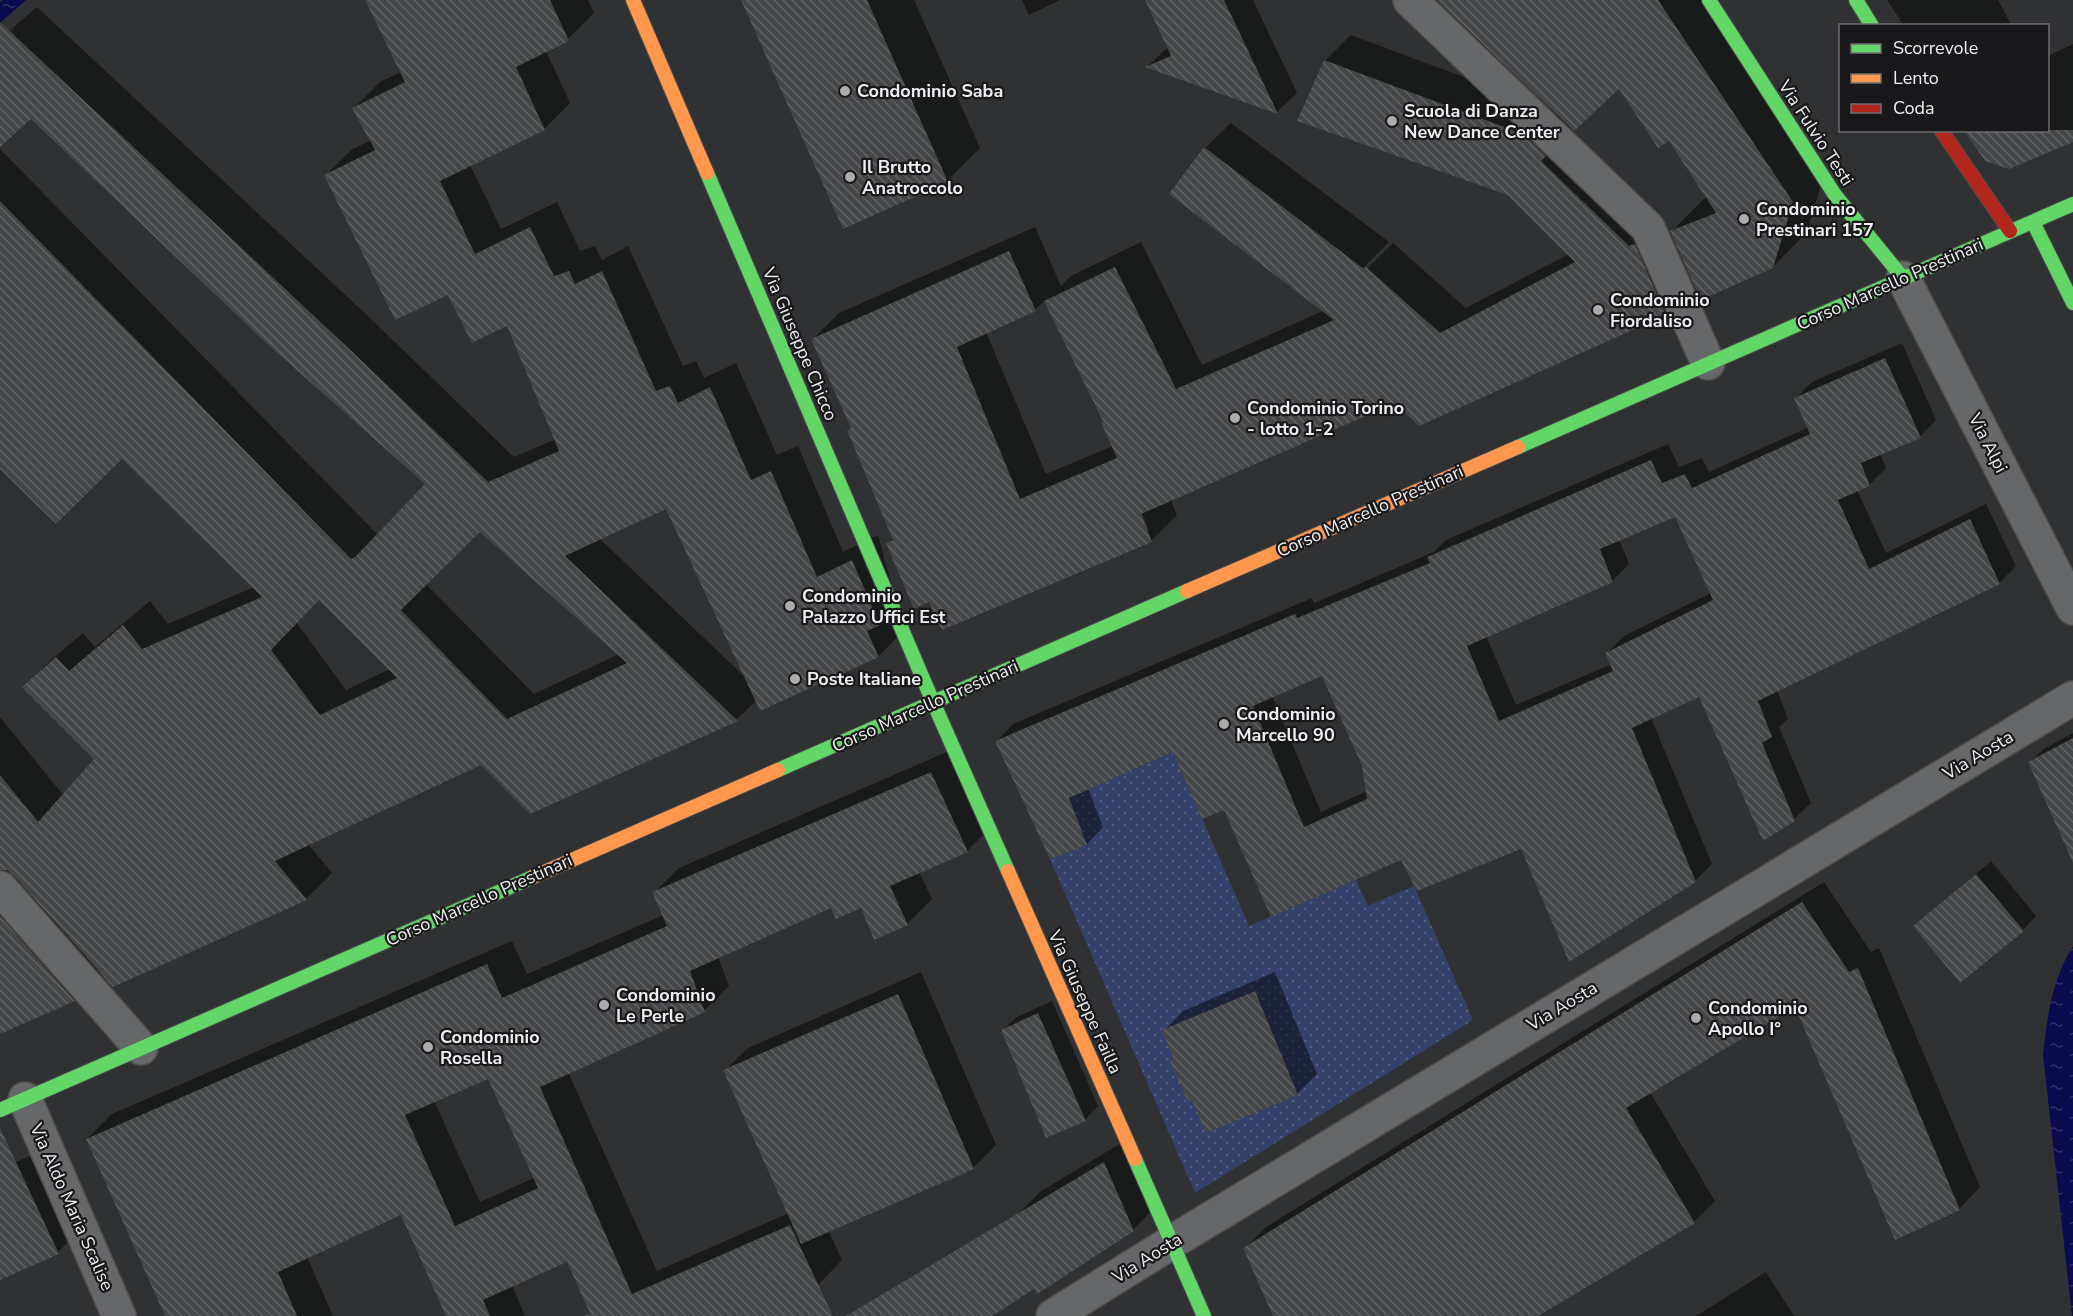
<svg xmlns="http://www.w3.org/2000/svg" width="2073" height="1316" font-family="'Nunito Sans',sans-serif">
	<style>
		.garden { fill: url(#garden-dots); fill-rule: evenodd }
		.water { fill: url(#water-ripples) }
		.shadow { fill: #0007; fill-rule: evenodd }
		.building { fill: url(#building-back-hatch); fill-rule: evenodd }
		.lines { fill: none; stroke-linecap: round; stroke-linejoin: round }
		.street-casing { stroke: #4c4d4e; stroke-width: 36 }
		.fast-casing { stroke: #4c4d4e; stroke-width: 16 }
		.slow-casing { stroke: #4c4d4e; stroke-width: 16 }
		.jam-casing { stroke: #4c4d4e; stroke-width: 16 }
		.street { stroke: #666768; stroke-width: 33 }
		.fast { stroke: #63d668; stroke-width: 14 }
		.slow { stroke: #ff974d; stroke-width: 14 }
		.jam { stroke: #b3261e; stroke-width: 14 }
		.poi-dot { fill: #acacae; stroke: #18181a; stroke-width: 2 }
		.labels { text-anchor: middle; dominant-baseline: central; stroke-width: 4.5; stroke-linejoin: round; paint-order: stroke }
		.poi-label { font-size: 18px; font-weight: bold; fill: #eeeff1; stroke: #18181a; text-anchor: start }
		.street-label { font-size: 18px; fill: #eeeff1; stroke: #18181a }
	</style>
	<defs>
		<pattern id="garden-dots" width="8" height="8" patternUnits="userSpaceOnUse" patternTransform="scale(1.5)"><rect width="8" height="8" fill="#34416b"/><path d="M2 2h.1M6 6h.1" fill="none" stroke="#525d81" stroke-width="1.8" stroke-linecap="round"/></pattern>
		<pattern id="water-ripples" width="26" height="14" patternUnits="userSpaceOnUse" patternTransform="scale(1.5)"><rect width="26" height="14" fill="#0b0c50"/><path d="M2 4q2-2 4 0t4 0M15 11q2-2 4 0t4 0" fill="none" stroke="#2f306a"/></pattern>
		<pattern id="building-back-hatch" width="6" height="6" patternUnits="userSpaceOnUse" patternTransform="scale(1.5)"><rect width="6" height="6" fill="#454647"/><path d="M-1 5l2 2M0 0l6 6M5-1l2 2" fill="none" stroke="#606162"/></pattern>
	</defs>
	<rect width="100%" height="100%" fill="#303132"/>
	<path class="garden" d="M1173,752l76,174 107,-46 12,26 46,-20 59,134 -278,173 -145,-334 37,-14 -24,-62 68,-12zM1162,1030l30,70 -3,2 -19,-43 3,-1z"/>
	<path class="water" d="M3,0h23l-26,23v-21z
		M2073,946v370h-1l-29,-261c4,-38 9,-76 30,-109z"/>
	<path class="shadow" d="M367,0h221l6,13 -26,26 -22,12 24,52 -26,26 -74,36 31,64 56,-27 23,49 15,-5 7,14 26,-14 55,120 13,-5 8,17 32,-15 41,92 21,-9 45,106 35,-17 26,95 -25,26 -122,44 -20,19 -206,93 -49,-49 -174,81 24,29 -26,26 -193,87 -12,-14 -27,28 -74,32v-315l64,79 32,-37 -72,-72 26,-26 33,-28 12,14 55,-46 18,23 86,-37 -132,-130 -122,10v-318l377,385 50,-50 -396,-367 -31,28v-106l37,-32 333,311 144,139 42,-18 -48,-115 -59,-31 -124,-117 26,-26 20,-10 -17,-32 26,-26 21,-10zM667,507l80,172 -148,-141zM480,530l139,124 -85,40 -108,-110zM319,599l71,70 -44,21 -50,-68z
		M743,0h171l66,148 -33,33z
		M1022,0h38l-31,15z
		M1146,0h107l44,93 -20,19 -129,-46 20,-19z
		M1439,0h59l74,128 -6,7 125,153 -26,26 -270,88 -224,98 6,15 -26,26 -264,3 7,-7 -42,-110 -39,-88 26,-26 196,-86 26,59 10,-10 70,-34 61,123 123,-55 -120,-162 26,-25 158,119 -29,29 2,3 31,-31 73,65 103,-54 -60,-60 -184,-133 26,-26 204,76zM1045,300l59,121 9,25 -67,28 -60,-142 49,-22zM1139,507l10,23h-3l-10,-22z
		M1562,0h153l111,168 -19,64 -34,35 -101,-36 34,-34 -37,-59z
		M1887,0h111l14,26h-108z
		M2073,44v96l-25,-10v-74z
		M1902,343l34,77 -16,17 -40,17 6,14 -17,17 -12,5 29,63 100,-49 30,62 -17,17 -222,107 11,29 -9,8 32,76 -17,16 -94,-124 -49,23 61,146 -17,17 -173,-34 -120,11 -177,-50 -51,-58 -86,38 15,39 -16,17 -90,-103 16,-17 299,-126 2,5 120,-51 12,-12 222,-96 11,23 23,-9 7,14 100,-45 -13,-29 16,-16zM1676,515l35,78 -87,43 -17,17 5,11 -96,41 -30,-69 127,-56 16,-16 -10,-25zM1323,674l40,92 4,25 -46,21 -49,-116z
		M2073,733v127l-43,-98 14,-13z
		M956,748l36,78 -25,25 -48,21 13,27 -25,25 -46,-18h-30l-113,51 11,29 -25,25 -136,61 89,199 132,-58 -64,-143 23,-22 173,-76 75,173 -23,23 -145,62 14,30 -24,25 -71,31h-154l-25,-56 -56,25 13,31h-77l-46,-103 -95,44 26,59h-167l-79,-177 25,-25 400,-173 15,33 137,-59 -10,-22 25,-25zM489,1077l45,101 -54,24 -46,-101z
		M1991,861l45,55 -13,14 -108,-4z
		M1824,882l47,70 8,-4 101,239 -21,22 -163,-205 -146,88 65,109 -21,21 -159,94h-260l-30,-68 21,-21z
		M1275,972l42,102 -20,20 -104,4 -22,-39 3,-3 -10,-25 19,-20z
		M1052,1001l46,105 -13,14 -82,-90 14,-13z
		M1128,1139l29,66 -24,25 -99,57 -45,29h-107l134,-100 25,-25z
		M30,1156l39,85 -11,11 -58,26v-109z
		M1766,1272l28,44h-98z"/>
	<path class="building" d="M365,0h185l19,41 -53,26 29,63 -105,51 35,73 55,-27 24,49 15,-5 6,13 27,-13 54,120 14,-5 8,17 32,-16 41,93 20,-9 46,106 35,-17 28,65 -13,6 12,26 -119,54 -94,-202 -101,47 173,165 -208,93 -49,-49 -206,96 32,39 -194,87 -99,-111 -7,-6h-7v-95l38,47 56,-63 -72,-72 34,-30 13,14 54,-46 19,24 120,-52 -140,-138 -66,65 -56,-55v-268l351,358 4,-2 70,-73 -162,-144 -232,-221 -31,28v-125l344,322 144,138 71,-31 -52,-125 -35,17 -24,-48 -53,25 -71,-145 51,-25 -23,-42 53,-26zM480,532l147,131 -120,56 -106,-109zM319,600l78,78 -77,37 -49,-65z
		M741,0h126l81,182 -105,47z
		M1145,0h79l54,114 -133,-47 26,-11z
		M1437,0h221l135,202 -20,66 -72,32 -31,-69 46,-18 -47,-72 -11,7 -39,-59 -45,42z
		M1324,60l199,74 23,22 -5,5 88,85 6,-2 31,71 -247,111 -24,-23 -254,111 11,28 -210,88 -13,-28 -15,7 -28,-66 7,-3 -46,-110 4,-2 -40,-89 198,-88 27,60 -79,36 63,152 97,-41 -16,-36 2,-1 -59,-120 71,-34 61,122 158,-69 -165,-126 35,-47 160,122 2,-2 74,66 135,-71 -67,-67 -211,-74z
		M1964,130h109v12l-64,27 -24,-8z
		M1885,358l36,80 -60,25 9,23 -32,14 31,69 101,-50 30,65 -242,117 14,36 -10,6 33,78 -32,20 -64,-144 -67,31 64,154 -127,80 -48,-113 -104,42 -16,-31 -130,57 -47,-107 -22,9 -29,-67 -104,46 18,47 -37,14 -55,-118 300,-127 2,4 133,-55 -3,-6 224,-97 11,23 23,-9 7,14 118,-54 -16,-36zM1675,517l38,83 -108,53 8,18 -114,50 -32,-75 146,-64 -13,-33zM1322,676l40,90 5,33 -63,28 -51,-121z
		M2073,738v125l-45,-101z
		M931,772l37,80 -78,34 18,39 -34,15 -13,-32 -25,11 -5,-11 -141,63 15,41 -165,75 92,207 158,-69 43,91h-250l7,-3 -23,-51 -84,38 7,16h-44l-45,-101 -123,57 19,44h-132l-79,-177 401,-175 15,34 165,-72 -15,-34zM488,1079l50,109 -83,38 -50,-111z
		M1976,874l48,57 -64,52 -47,-57z
		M1802,902l47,70 9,-4 102,242 -65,30 -100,-233 -169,101 69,115 -157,93h-265l-30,-68z
		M0,916l75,85 -75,33z
		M1255,991l43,104 -92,38 -14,-33 -4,2 -19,-43 4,-1 -11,-28z
		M898,994l76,175 -173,75 -78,-174z
		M1038,1013l48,108 -40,17 -45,-108z
		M0,1128l59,126 -59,26z
		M1104,1162l30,69 -97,63 -3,-5 -42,27h-146z"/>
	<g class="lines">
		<g class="street-casing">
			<path id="street" d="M1410,0l238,228 60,135
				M1903,278l170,330
				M0,888l141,160
				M25,1099l94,217
				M1053,1316l119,-74 901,-544"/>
		</g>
		<g class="fast-casing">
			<path id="fast" d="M1709,0l126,195 68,83
				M1856,0l16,26
				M707,173l226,529 75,169
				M2033,222l40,81
				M1518,447l555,-243
				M778,770l409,-179
				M0,1110l533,-233
				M1135,1159l69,157"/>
		</g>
		<g class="slow-casing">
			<path id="slow" d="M633,0l74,173
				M1187,591l331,-144
				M1008,871l127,288
				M533,877l245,-107"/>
		</g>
		<g class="jam-casing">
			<path id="jam" d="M1941,130l69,101"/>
		</g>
		<use href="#street" class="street"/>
		<use href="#fast" class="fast"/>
		<use href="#slow" class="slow"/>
		<use href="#jam" class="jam"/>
	</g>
	<g class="poi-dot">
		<circle cx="845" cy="91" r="6"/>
		<circle cx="1392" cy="121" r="6"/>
		<circle cx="850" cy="177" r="6"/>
		<circle cx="1744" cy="219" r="6"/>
		<circle cx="1598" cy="310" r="6"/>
		<circle cx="1235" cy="418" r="6"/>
		<circle cx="790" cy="606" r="6"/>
		<circle cx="795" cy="679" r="6"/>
		<circle cx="1224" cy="724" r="6"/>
		<circle cx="604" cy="1005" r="6"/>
		<circle cx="1696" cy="1018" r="6"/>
		<circle cx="428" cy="1047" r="6"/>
	</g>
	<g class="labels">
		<g class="poi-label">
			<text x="857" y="91">Condominio Saba</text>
			<text x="1404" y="111">Scuola di Danza<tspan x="1404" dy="21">New Dance Center</tspan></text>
			<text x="862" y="167">Il Brutto<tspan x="862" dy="21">Anatroccolo</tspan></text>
			<text x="1756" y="209">Condominio<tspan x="1756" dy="21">Prestinari 157</tspan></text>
			<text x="1610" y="300">Condominio<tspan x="1610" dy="21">Fiordaliso</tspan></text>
			<text x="1247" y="408">Condominio Torino<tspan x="1247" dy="21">- lotto 1-2</tspan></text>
			<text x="802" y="596">Condominio<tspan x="802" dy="21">Palazzo Uffici Est</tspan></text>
			<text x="807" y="679">Poste Italiane</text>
			<text x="1236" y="714">Condominio<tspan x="1236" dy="21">Marcello 90</tspan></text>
			<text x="616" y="995">Condominio<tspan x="616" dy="21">Le Perle</tspan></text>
			<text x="1708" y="1008">Condominio<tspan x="1708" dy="21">Apollo I°</tspan></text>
			<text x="440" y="1037">Condominio<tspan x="440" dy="21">Rosella</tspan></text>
		</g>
		<g class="street-label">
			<text transform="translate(1816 133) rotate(57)">Via Fulvio Testi</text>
			<text transform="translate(1890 284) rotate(-24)">Corso Marcello Prestinari</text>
			<text transform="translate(800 344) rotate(67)">Via Giuseppe Chicco</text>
			<text transform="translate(1988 443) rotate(63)">Via Alpi</text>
			<text transform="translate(1370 511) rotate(-24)">Corso Marcello Prestinari</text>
			<text transform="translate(925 706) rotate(-24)">Corso Marcello Prestinari</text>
			<text transform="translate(1978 755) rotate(-31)">Via Aosta</text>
			<text transform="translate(479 900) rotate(-24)">Corso Marcello Prestinari</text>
			<text transform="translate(1085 1002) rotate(66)">Via Giuseppe Failla</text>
			<text transform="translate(1562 1006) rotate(-31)">Via Aosta</text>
			<text transform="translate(72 1207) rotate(66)">Via Aldo Maria Scalise</text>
			<text transform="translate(1147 1258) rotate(-32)">Via Aosta</text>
		</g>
	</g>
	<rect x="1839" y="24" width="210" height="108" fill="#18181a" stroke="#6e6e70" stroke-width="1.5"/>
	<rect x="1851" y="44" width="30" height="9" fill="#63d668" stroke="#6e6e70" stroke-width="1.5"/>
	<text x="1893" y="54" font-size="18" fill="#eeeff1">Scorrevole</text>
	<rect x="1851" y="74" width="30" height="9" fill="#ff974d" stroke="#6e6e70" stroke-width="1.5"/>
	<text x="1893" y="84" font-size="18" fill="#eeeff1">Lento</text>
	<rect x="1851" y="104" width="30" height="9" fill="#b3261e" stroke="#6e6e70" stroke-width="1.5"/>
	<text x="1893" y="114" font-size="18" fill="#eeeff1">Coda</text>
</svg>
